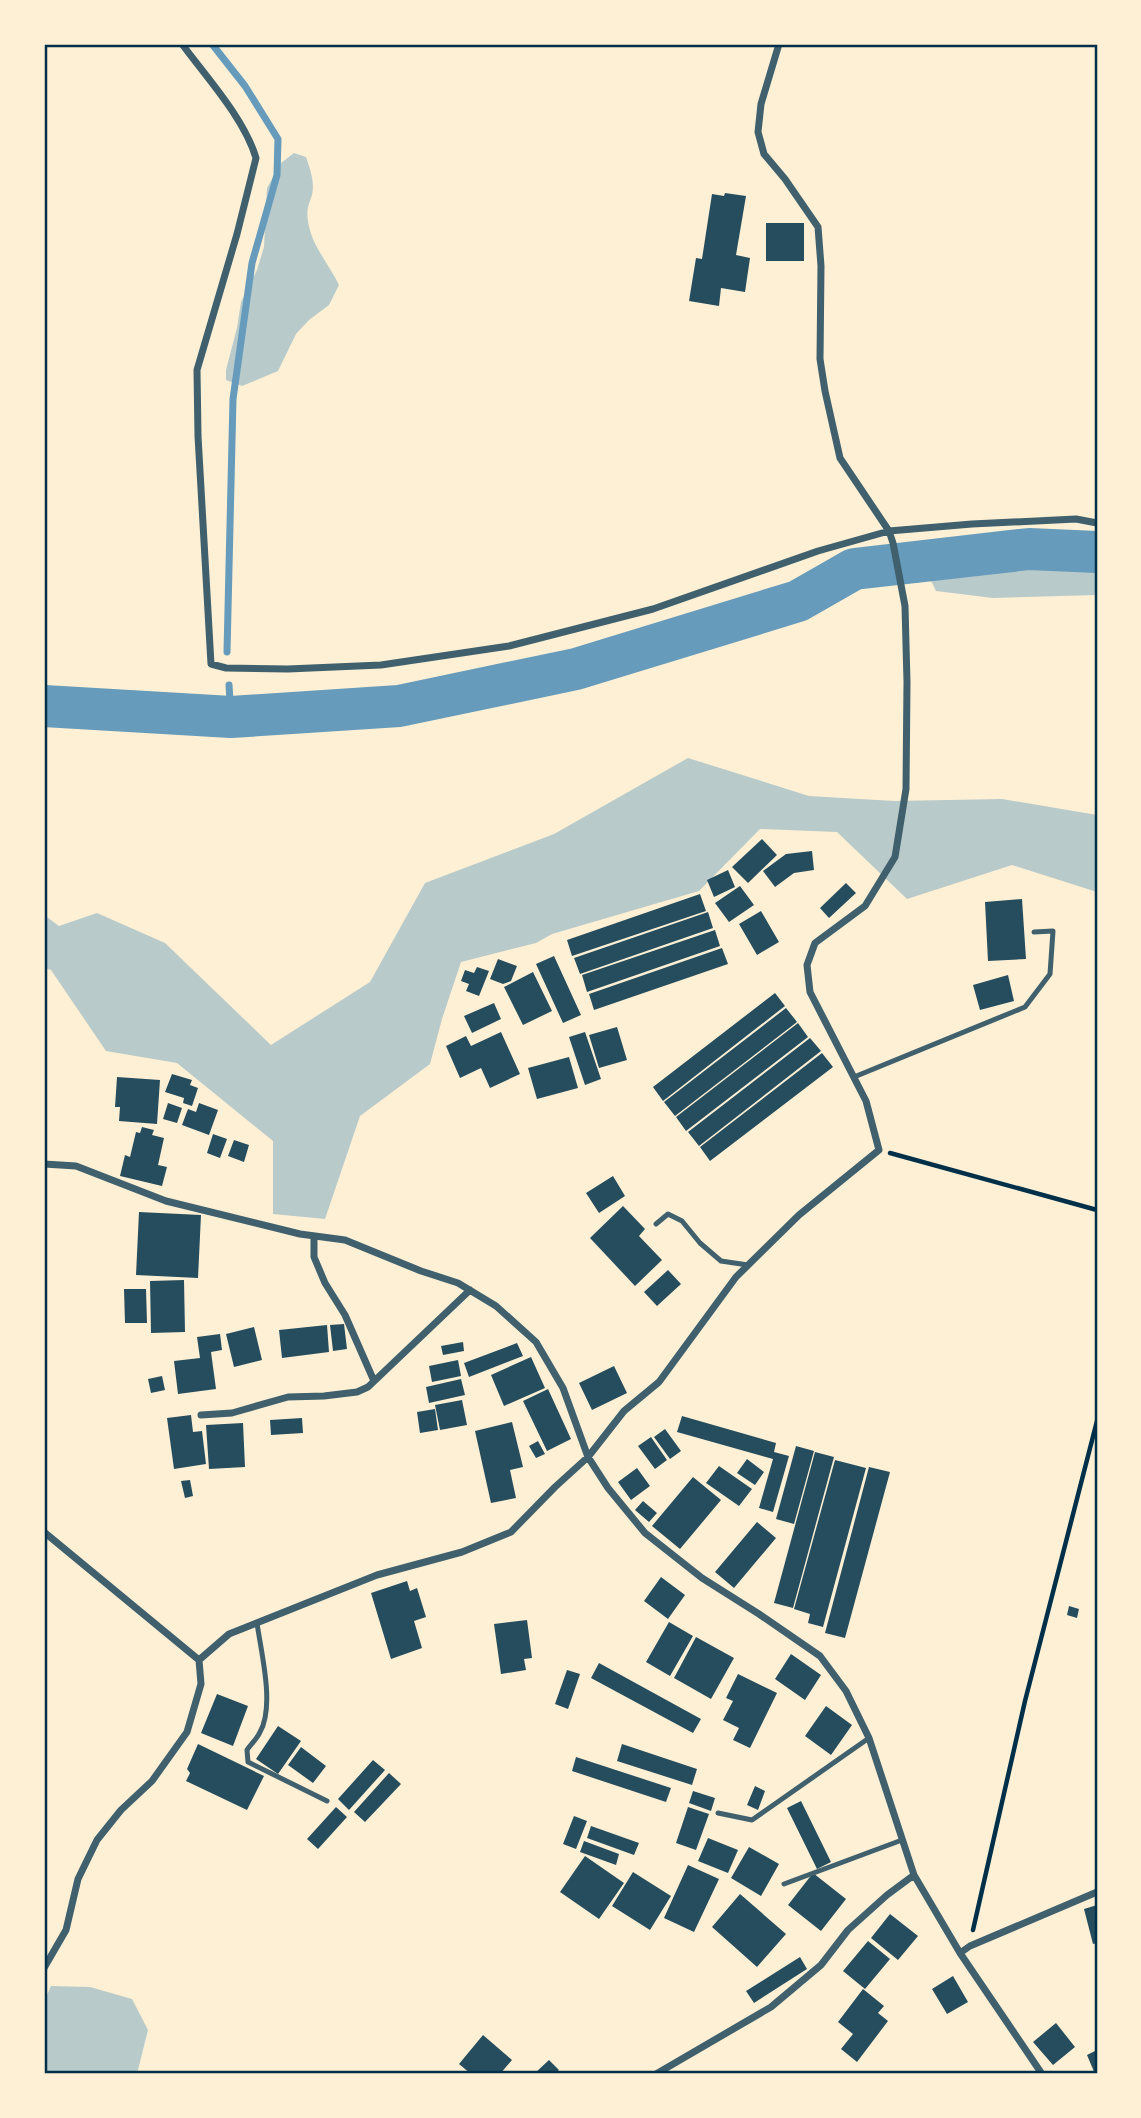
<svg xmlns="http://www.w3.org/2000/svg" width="1141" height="2118" font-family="'Archivo Narrow',sans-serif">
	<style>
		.green { fill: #b9caca }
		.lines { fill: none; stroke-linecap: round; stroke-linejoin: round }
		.stream { stroke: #669bbc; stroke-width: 7 }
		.river { stroke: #669bbc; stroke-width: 42 }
		.building { fill: #264d5e }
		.path { stroke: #003049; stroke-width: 4.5 }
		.service { stroke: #3f606c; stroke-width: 5 }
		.minor { stroke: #3f606c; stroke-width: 7 }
		.neatline { fill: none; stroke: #003049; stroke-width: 2.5 }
	</style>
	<rect width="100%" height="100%" fill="#fdf0d5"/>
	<path class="green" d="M294,153l12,4c4,12 9,25 6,38 -3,9 -6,15 -4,26 3,24 21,43 31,64l-10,20 -20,15 -13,14 -18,37 -36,15 -16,-6v-10l11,-42 4,-26 16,-32 7,-23 3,-59 14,-25z
		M1018,535l79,2v58l-104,3 -57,-7 -21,-43z
		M688,758l121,38 85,5 108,-2 95,16v77l-85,-27 -105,34 -70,-67 -77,-3 -61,62 -147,43 -16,9 -75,19 -19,57 -12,45 -70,52 -35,103 -52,-5v-73l-96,-78 -71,-12 -55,-81 -7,-2v-53l15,11 38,-13 68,30 106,102 99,-63 55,-99 129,-49z
		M51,1986l39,1 42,12 16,31 -11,44h-93v-72z"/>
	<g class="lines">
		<path class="stream" d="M212,44l33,42 33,53 -1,36 -25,88 -19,136 -6,253
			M229,685l2,32"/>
		<path class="river" d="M44,706l187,11 168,-11 177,-37 222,-68 56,-32 175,-20 68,3"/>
	</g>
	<path class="building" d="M725,193l21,3 -10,59 14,3 -5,34 -24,-4 -2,18 -30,-5 7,-43 6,1 10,-65 12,2z
		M766,223h38v38h-38z
		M762,839l15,16 -29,28 -16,-16z
		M812,851l2,19 -20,3 -19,14 -12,-16 23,-17z
		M728,870l7,17 -21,10 -7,-17z
		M846,883l10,10 -27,25 -9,-10z
		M740,886l14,19 -25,17 -14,-19z
		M700,894l6,17 -134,45 -5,-16z
		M1022,899l4,60 -38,2 -3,-59z
		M761,911l18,31 -22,13 -18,-31z
		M708,912l5,16 -133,46 -6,-16z
		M715,930l5,16 -133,46 -5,-17z
		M722,948l6,16 -134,46 -5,-16z
		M554,956l27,59 -18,8 -27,-59z
		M498,959l19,7 -6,15 -8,3 -13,-5z
		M477,967l12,4 -10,25 -13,-5 3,-7 -8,-3 4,-11 9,3z
		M533,972l19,39 -29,14 -19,-38z
		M1008,975l6,26 -34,9 -7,-25z
		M775,993l10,13 -122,95 -10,-14z
		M494,1003l7,16 -29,14 -8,-17z
		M786,1008l11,14 -122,94 -11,-14z
		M798,1023l10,14 -122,94 -10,-14z
		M617,1027l10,33 -28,8 -10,-33z
		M501,1032l19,42 -30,14 -9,-20 -21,10 -14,-32 20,-10 5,10z
		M585,1032l16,47 -16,6 -16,-48z
		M810,1038l11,13 -122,95 -11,-14z
		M822,1053l11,14 -123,94 -10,-14z
		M569,1057l9,31 -41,11 -9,-31z
		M172,1074l20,6 -2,5 8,3 -6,18 -9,-3 1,-5 -19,-6z
		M117,1077l43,3 -3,44 -38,-3 1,-14h-5z
		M168,1103l14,5 -5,15 -14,-4z
		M199,1103l19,7 -9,25 -27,-10 6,-16 8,3z
		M142,1127l12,3 -2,5 12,3 -6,27 9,2 -5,19 -42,-10 5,-21 5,2 6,-25 4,1z
		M213,1134l14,5 -7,19 -13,-5z
		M234,1140l15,5 -5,17 -16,-6z
		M613,1176l12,20 -26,17 -13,-20z
		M623,1206l22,23 -6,7 23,24 -27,26 -45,-48z
		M139,1212l62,3 -3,63 -62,-3z
		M668,1270l13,14 -24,22 -13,-14z
		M184,1280l1,52 -34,1 -1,-52z
		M124,1289h22l1,34h-22z
		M344,1324l3,25 -14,2 -3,-26z
		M327,1325l2,27 -47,6 -3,-28z
		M254,1327l8,33 -28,7 -8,-33z
		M220,1334l2,16 -11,2 5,37 -38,5 -4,-33 26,-3 -3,-21z
		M463,1342l1,9 -21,4 -2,-9z
		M517,1343l6,13 -54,21 -5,-14z
		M531,1357l14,31 -41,18 -13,-31z
		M458,1360l3,16 -29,6 -3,-16z
		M614,1366l13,27 -35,17 -13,-27z
		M162,1376l3,14 -14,3 -3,-14z
		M461,1379l4,16 -36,8 -3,-16z
		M548,1389l23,50 -24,12 -24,-50z
		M462,1400l5,25 -27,5 -5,-25z
		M435,1409l3,21 -18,3 -3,-21z
		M191,1415l2,17 9,-1 4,33 -32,5 -7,-51z
		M682,1416l94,27 -2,9 15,4 -16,56 -14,-4 14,-49 -96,-27z
		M302,1418l1,15 -32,2 -1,-15z
		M512,1422l11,45 -13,3 6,28 -25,5 -16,-72z
		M243,1423l2,44 -36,2 -3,-44z
		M665,1429l16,22 -11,8 -16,-22z
		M651,1437l16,23 -12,9 -17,-23z
		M538,1441l7,13 -9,4 -7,-12z
		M796,1446l18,5 -20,73 -18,-5z
		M815,1452l19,5 -41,151 -19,-5z
		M747,1459l17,13 -9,13 -18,-12z
		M835,1460l31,8 -43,159 -15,-4 2,-9 -16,-5z
		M719,1466l33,23 -13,17 -33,-23z
		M869,1467l21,5 -45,166 -20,-5z
		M637,1468l13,18 -19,14 -13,-18z
		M693,1477l28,23 -41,49 -28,-23z
		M190,1480l3,16 -8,2 -4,-17z
		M643,1501l14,12 -8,9 -14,-12z
		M757,1522l19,16 -42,50 -19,-16z
		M661,1577l24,18 -17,24 -24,-18z
		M407,1581l3,10 7,-3 9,29 -12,4 8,27 -31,11 -20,-66z
		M1069,1606l10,3 -2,9 -10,-3z
		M527,1620l5,38 -8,1 2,11 -25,4 -7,-50z
		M669,1622l24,14 -23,40 -24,-14z
		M696,1637l38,21 -23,41 -37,-21z
		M791,1654l30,21 -16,25 -30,-21z
		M599,1663l102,56 -8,14 -102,-55z
		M567,1670l13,4 -12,35 -13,-5z
		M738,1674l39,19 -27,55 -17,-8 6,-12 -16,-8 10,-19 -7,-3z
		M217,1694l31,12 -15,40 -32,-13z
		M826,1706l26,19 -21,30 -26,-19z
		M278,1726l23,15 -23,33 -22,-15z
		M198,1744l66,32 -17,34 -61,-29 4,-8 -3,-4z
		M622,1744l75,25 -5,16 -75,-24z
		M301,1747l25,19 -13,17 -25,-18z
		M576,1757l95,31 -5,14 -94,-31z
		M373,1760l12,10 -36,40 -11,-11z
		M389,1773l12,11 -36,38 -11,-10z
		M755,1786l10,5 -7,19 -11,-5z
		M693,1791l22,7 -4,13 -22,-8z
		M801,1801l30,61 -14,7 -30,-61z
		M336,1807l11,10 -29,32 -11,-10z
		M688,1807l21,7 -13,36 -20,-7z
		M574,1816l13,5 -11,28 -13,-5z
		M591,1826l48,17 -5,12 -47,-17z
		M708,1838l30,12 -10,23 -30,-12z
		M584,1841l35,13 -3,11 -36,-13z
		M749,1847l30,17 -18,32 -30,-18z
		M585,1856l39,27 -25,36 -39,-27z
		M688,1865l31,14 -25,53 -30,-14z
		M633,1872l38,24 -21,34 -38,-24z
		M813,1873l33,26 -25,32 -33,-26z
		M740,1894l46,40 -29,33 -45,-40z
		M1097,1905v38l-4,1 -9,-35z
		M890,1914l28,22 -20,24 -27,-22z
		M868,1941l22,18 -25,30 -22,-18z
		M800,1957l7,12 -53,34 -8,-12z
		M953,1976l15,26 -21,12 -15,-25z
		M863,1989l21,17 -6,7 10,8 -31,41 -16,-13 12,-15 -15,-12z
		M1056,2023l19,24 -22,18 -20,-23z
		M483,2035l29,25 -12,14h-29l-12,-10z
		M1097,2050v24h-2l-8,-19z
		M549,2060l10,10 -5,4h-20z"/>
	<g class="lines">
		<path class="path" d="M890,1153l207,57
			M973,1930l52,-229 72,-280"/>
		<path class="service" d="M854,1077l171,-70 25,-33 3,-43 -19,1
			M656,1224l12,-10 14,7 18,22 21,18 27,4
			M257,1623c4,29 18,83 3,109 -3,7 -9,12 -13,18l1,12 79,39
			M718,1813l34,7 117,-82
			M784,1884l118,-44"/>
		<path class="minor" d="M182,44c25,34 62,74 74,114l-19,76 -40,136 1,66 13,228 15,4 62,1 93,-4 128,-19 144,-37 165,-58 71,-20 83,-7 104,-5 21,4
			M44,1164l32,2 90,35 134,33 45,6 76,31 37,12 38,23 40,36 27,46 25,69 20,31 37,45 57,45 57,36 61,42 26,35 23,47 45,137 46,78 82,121
			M314,1236v21l11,26 20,32 29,66
			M201,1415l31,-2 56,-16 36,-1 33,-4 11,-5 102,-97
			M44,1532l155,128 2,24 -14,48 -35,49 -31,29 -24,30 -19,39 -12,51 -22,38
			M199,1660l30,-26 148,-59 85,-23 49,-20 44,-45 33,-30 36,-46 35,-29 77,-105 63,-62 80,-65 -13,-49 -56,-109 -3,-27 8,-22 50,-37 30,-49 11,-68 1,-107 -2,-76 -12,-63 -4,-12 -49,-73 -15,-67 -5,-32 1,-93 -3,-39 -33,-48 -21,-25 -6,-22 3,-28 18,-60
			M960,1953l10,-7 127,-54
			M656,2074l115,-67 50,-42 27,-35 39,-35 27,-20"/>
	</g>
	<rect width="1141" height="2118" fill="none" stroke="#fdf0d5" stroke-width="91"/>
	<rect x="46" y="46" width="1050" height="2026" class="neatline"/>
</svg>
